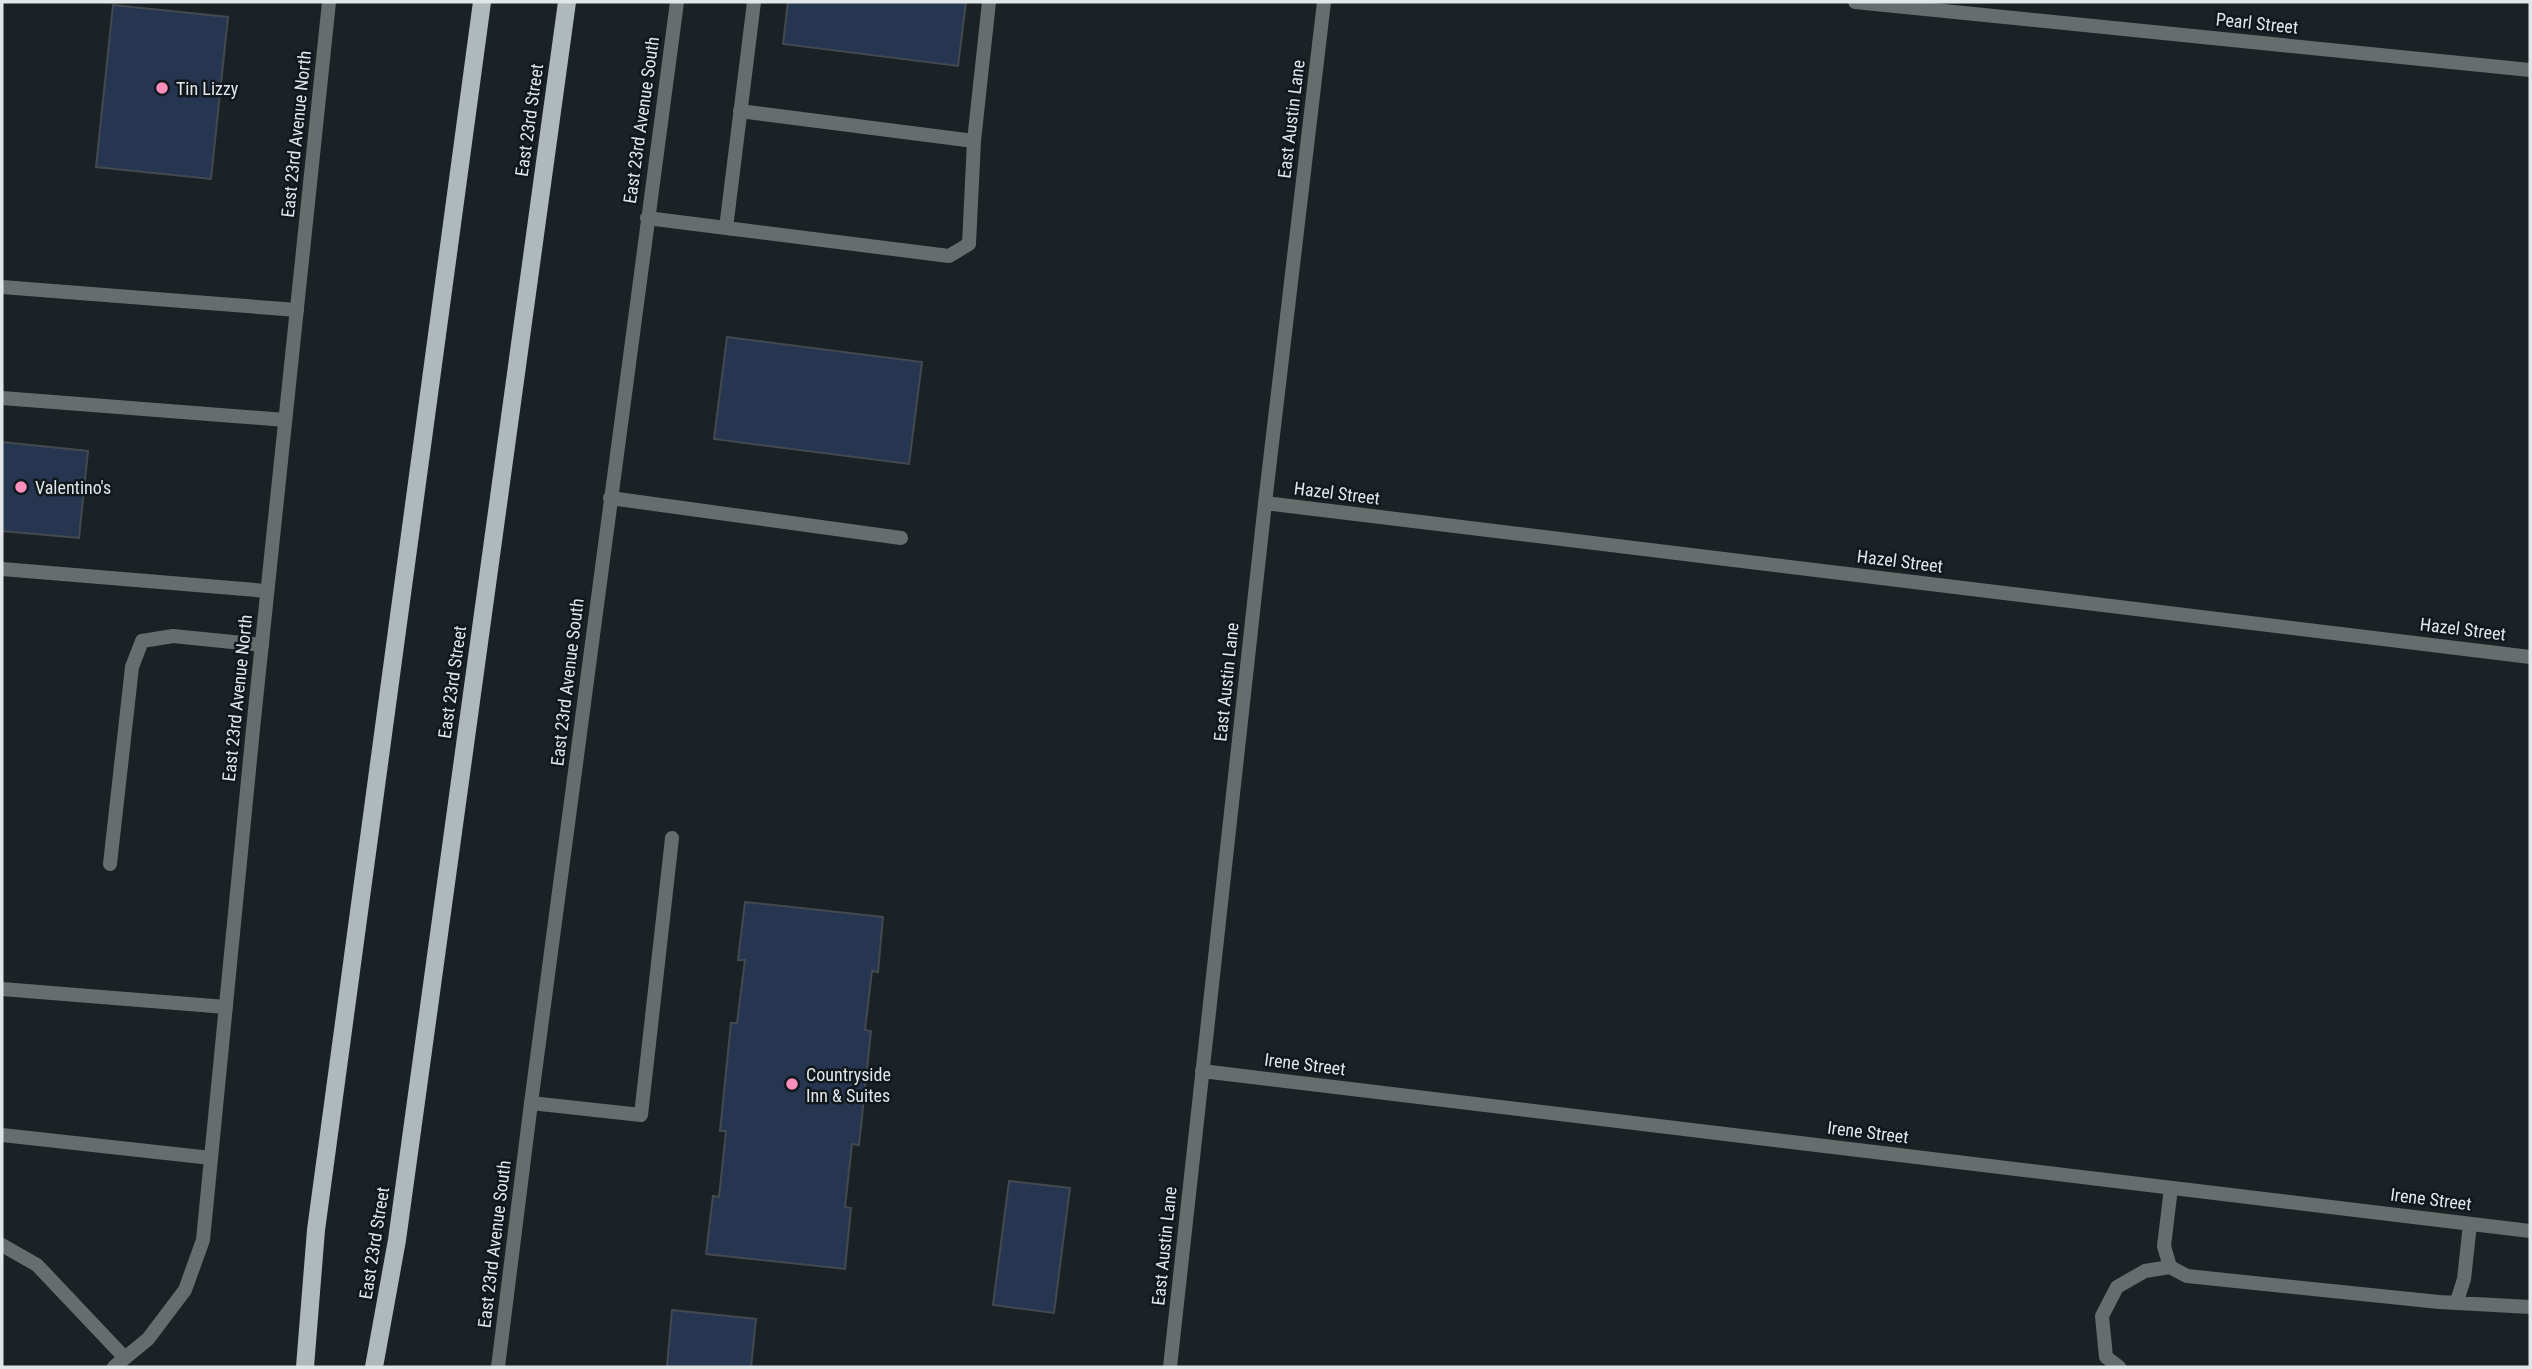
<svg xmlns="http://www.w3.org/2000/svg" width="2532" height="1369" font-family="'Roboto Condensed',sans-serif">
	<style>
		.building { fill: #263651; stroke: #444950; stroke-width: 2 }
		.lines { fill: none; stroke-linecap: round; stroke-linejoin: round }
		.lane { stroke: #676c6d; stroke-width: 14 }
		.street { stroke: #676c6d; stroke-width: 14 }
		.primary { stroke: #afb9bb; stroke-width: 18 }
		.poi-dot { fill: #fe8ebb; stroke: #11181d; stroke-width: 2.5 }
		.labels { text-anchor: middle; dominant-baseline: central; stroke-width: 5; stroke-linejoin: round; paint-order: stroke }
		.street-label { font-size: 18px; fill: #e1e6e9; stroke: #11181d }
		.poi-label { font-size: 18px; fill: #e1e6e9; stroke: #11181d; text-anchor: start }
	</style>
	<rect width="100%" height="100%" fill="#1a2226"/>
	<path class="building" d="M788,2h178l-8,64 -175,-22z
		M113,5l115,12 -17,162 -115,-12z
		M727,337l195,25 -13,102 -195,-25z
		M2,442l86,9 -9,87 -77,-7z
		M745,902l138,15 -5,55 -6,-1 -7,59 6,1 -12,114 -7,-1 -7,63 6,1 -6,61 -139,-15 7,-58 6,1 7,-66h-6l11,-108h6l8,-63h-7z
		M1009,1181l61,7 -16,125 -61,-8z
		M672,1310l84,9 -5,48h-84z"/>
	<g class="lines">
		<path class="lane" d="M740,111l234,30
			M647,218l79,10 28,-226
			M726,228l223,28 20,-12 5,-103 15,-139
			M2,287l295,23
			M2,398l283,22
			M610,498l291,40
			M2,569l265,22
			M110,864l22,-197 10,-26 31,-5 89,9
			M2,989l224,18
			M531,1103l110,12 31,-277
			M2,1135l209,23
			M2,1245l35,20 88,93
			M2170,1267l-6,-21 7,-58
			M2457,1301l7,-22 6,-55
			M2119,1367l-13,-10 -4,-41 15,-29 28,-16 25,-4 17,9 252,26 91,5"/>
		<path class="street" d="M1855,2l675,68
			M1265,503l1265,154
			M1202,1071l1328,160
			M114,1367l34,-28 37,-49 18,-50 50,-511 76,-727
			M498,1367l33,-264 146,-1101
			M1170,1367l95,-864 59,-501"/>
		<path class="primary" d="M305,1367l11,-137 166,-1228
			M374,1367l23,-127 170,-1238"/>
	</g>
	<g class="poi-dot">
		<circle cx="162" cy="88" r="7"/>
		<circle cx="21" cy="487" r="7"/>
		<circle cx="792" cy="1084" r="7"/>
	</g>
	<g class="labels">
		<g class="street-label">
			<text transform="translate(2257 23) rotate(6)">Pearl Street</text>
			<text transform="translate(1291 119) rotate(-83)">East Austin Lane</text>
			<text transform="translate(529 120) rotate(-82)">East 23rd Street</text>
			<text transform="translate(641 120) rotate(-82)">East 23rd Avenue South</text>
			<text transform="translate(296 134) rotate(-84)">East 23rd Avenue North</text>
			<text transform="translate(1337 493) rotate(7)">Hazel Street</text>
			<text transform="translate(1900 561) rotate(7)">Hazel Street</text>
			<text transform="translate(2463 629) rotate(7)">Hazel Street</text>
			<text transform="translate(452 682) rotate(-82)">East 23rd Street</text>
			<text transform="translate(567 682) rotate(-83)">East 23rd Avenue South</text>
			<text transform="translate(1226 682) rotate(-84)">East Austin Lane</text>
			<text transform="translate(237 698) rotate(-84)">East 23rd Avenue North</text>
			<text transform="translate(1305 1064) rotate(7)">Irene Street</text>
			<text transform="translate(1868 1132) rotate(7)">Irene Street</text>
			<text transform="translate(2431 1199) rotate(7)">Irene Street</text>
			<text transform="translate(374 1243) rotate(-81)">East 23rd Street</text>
			<text transform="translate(494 1244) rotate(-83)">East 23rd Avenue South</text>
			<text transform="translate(1164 1246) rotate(-84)">East Austin Lane</text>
		</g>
		<g class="poi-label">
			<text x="176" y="88">Tin Lizzy</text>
			<text x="35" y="487">Valentino's</text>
			<text x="806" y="1074">Countryside<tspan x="806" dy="21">Inn &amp; Suites</tspan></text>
		</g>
	</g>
	<rect width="2532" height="1369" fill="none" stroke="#e1e6e9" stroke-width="7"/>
</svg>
